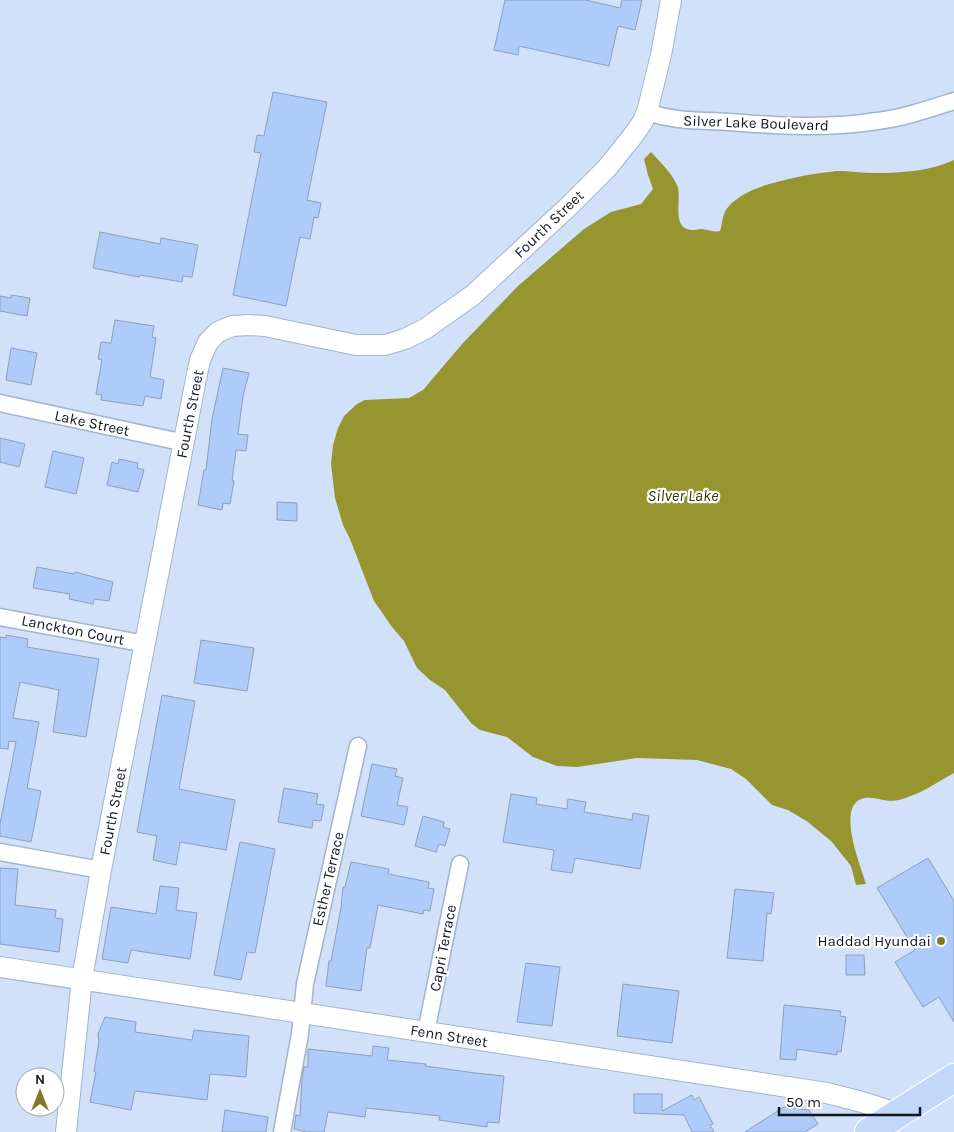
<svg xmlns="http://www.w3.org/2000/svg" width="954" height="1132" font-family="Karla,sans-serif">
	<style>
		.water { fill: #96952f }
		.building { fill: #aecbfa; stroke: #8c9fbc }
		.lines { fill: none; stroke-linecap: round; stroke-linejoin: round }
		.minor-casing { stroke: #a0b3d1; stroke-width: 19 }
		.tertiary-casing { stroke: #a0b3d1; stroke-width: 22 }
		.trunk-casing { stroke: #fff; stroke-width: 30 }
		.minor { stroke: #fff; stroke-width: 16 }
		.tertiary { stroke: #fff; stroke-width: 20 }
		.trunk { stroke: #c2d8fa; stroke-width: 28 }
		.poi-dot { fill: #7c7a22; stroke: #fff; stroke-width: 2 }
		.labels { text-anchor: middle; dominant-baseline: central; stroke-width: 4.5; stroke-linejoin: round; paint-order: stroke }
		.street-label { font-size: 15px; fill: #101722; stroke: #fff }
		.poi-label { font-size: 15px; fill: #101722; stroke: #fff; text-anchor: end }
		.water-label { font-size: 16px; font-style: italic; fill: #333307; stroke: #fff }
	</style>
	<rect width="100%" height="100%" fill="#d1e1fa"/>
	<path class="water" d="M651,152c9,10 20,20 26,33 6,11 -8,46 17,45 2,0 5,-1 7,-1 7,0 13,4 19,2 3,-9 2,-18 9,-25 11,-12 29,-19 44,-23 21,-6 42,-10 64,-12 13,0 25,2 38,2 27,0 55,-2 79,-13v613c-18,10 -35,22 -55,27 -13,3 -23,-4 -34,-2 -31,5 -4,68 1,86l-10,1 -5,-19 -19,-24 -24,-20 -20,-12 -16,-5 -26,-26 -15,-10 -34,-9 -60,-2 -60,9 -20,-1 -24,-9 -26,-20 -27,-7 -9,-7 -26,-33 -15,-10 -13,-12 -13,-27 -12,-14 -18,-26 -24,-62 -7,-14 -8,-27 -4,-34 2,-19 5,-17 6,-12 13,-12 8,-4 44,-2 14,-8 40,-47 55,-57 66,-57 27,-17 30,-8 12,-15 -5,-14 -4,-16z"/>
	<path class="building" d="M505,0h81l34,8 2,-8h20l-7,30 -17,-4 -9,40 -90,-20 -1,9 -24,-5z
		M273,92l54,10 -20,98 14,3 -3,15 -4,-1 -4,22 -10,-2 -14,69 -53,-11 28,-142 -7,-1 3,-17 7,1z
		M100,232l60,12 1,-6 37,7 -6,32 -9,-1 -1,6 -42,-7 -1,2 -46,-9z
		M11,295l19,3 -3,18 -27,-5v-15l11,2z
		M115,320l39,6 -2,11 4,1 -6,39 14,3 -3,19 -16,-3 -2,10 -42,-6 1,-5 -6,-1 6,-34 -4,-1 3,-17 10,1z
		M11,348l26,5 -6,32 -25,-5z
		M223,368l26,5 -6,23 -5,38 10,1 -2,16 -10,-1 -4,31h2l-4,23 -7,-1 -1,7 -24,-5 6,-35h2l6,-51z
		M0,438l25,6 -6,23 -19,-5z
		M53,451l31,7 -8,36 -31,-7z
		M119,459l19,4 -1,5 7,2 -6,22 -31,-7 5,-23 6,2z
		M277,502l20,1v18l-20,-1z
		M37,567l37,7 1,-2 38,10 -4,19 -15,-2 -1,5 -24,-5 1,-5 -37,-6z
		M6,635l22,4 -1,8 72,12 -13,78 -33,-5 6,-42 -39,-8 -7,36 26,4 -12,66 14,3 -10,51 -31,-6v-12l16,-82 -7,-1 -1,8 -8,-1v-111l6,1z
		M201,640l53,8 -7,43 -53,-8z
		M162,695l33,6 -16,88 56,11 -9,50 -46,-8 -4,23 -23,-5 4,-24 -20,-4z
		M372,764l25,5 -2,7 8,2 -6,27 11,2 -4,18 -43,-9z
		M284,788l34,6 -2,10 8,1 -3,16 -8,-1 -1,8 -34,-6z
		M511,794l26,4 -1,6 31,5 1,-10 18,3 -2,10 48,8 1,-7 16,3 -9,53 -65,-11 -3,15 -21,-3 3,-20 -51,-8z
		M423,816l21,6 -1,5 7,2 -5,17 -6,-2 -3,8 -21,-6z
		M240,842l35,7 -20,104 -8,-1 -6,28 -27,-5z
		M928,858l26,43v121l-15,-25 -16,10 -28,-45 20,-12 -38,-62z
		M351,862l38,7 -1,5 41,8 -1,6 6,1 -4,22 -6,-1 -1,4 -45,-9 -8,43h-3l-6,43 -35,-5 3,-25h2l10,-53 2,-21h2z
		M0,868l18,1 -3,36 41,5 -1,8 8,1 -4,33 -59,-8z
		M160,886l19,2 -3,22 21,3 -7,46 -59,-9 -3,13 -26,-4 9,-52 45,7z
		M735,889l39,4 -3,21 -4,-1 -4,48 -36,-3z
		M846,955h18l1,20h-19z
		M526,963l34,4 -8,59 -35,-4z
		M623,984l56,7 -7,52 -55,-7z
		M784,1005l57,6 -1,5 6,1 -5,35 -4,-1v4l-40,-6 -1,11 -16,-1z
		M105,1017l31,5 -1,10 57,8 2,-10 55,6 -3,41 -36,-3 -3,26 -72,-9 -4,19 -41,-8 6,-30h-2l5,-31 -1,-7z
		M373,1046l16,2 -2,12 39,4 -1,2 50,7 29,3 -5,47 -12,-1v5l-48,-7 1,-4 -74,-8 -1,9 -37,-5 -4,20h-18l-12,-3 2,-14 4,1 2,-38 2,-11h4v-18l64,7z
		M634,1094h28v17l30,-16 2,5 5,-3 14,27 -3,1 4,7h-22l-8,-17 -50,-2z
		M784,1107l25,3 9,14 -13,8h-60z
		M225,1110l43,7 -2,15h-44z"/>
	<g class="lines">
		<g class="minor-casing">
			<path id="minor" d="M647,112c30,10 51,8 82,10 50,4 99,7 148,-1 26,-3 52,-12 77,-20
				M0,403l185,40
				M0,617l146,27
				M0,852l101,18
				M426,1032l34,-168
				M282,1132l18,-98 5,-50 53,-238"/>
		</g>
		<g class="tertiary-casing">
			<path id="tertiary" d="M0,967l827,126 35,9 35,11
				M66,1132l16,-153 19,-109 95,-491 4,-19 8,-18 10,-10 14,-6 16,-1 17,1 91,19h29l20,-6 20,-10 48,-34 94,-87 40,-40 25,-31 10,-14 5,-11 14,-57 10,-55"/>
		</g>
		<g class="trunk-casing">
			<path id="trunk" d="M869,1132l85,-54"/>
		</g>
		<use href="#minor" class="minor"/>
		<use href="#tertiary" class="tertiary"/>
		<use href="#trunk" class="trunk"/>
	</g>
	<circle class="poi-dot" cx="941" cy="941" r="5"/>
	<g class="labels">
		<g class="street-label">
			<text transform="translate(756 123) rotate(2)">Silver Lake Boulevard</text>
			<text transform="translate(549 224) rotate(-44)">Fourth Street</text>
			<text transform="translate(190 414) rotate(-79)">Fourth Street</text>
			<text transform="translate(92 423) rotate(12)">Lake Street</text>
			<text transform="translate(73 630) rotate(11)">Lanckton Court</text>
			<text transform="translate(113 811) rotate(-79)">Fourth Street</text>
			<text transform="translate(328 879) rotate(-77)">Esther Terrace</text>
			<text transform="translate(443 948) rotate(-79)">Capri Terrace</text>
			<text transform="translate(449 1036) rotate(9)">Fenn Street</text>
		</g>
		<g class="poi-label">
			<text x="931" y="941">Haddad Hyundai</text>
		</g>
		<g class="water-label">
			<text x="683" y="495">Silver Lake</text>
		</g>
	</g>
	<g transform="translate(40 1092)"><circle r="24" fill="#ffffff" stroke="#9fa2a7"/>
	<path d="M0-4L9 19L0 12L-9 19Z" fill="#7c7a22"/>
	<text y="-8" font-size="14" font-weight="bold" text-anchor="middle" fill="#101722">N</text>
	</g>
	<path d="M779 1107v8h141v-8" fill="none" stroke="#101722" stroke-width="2.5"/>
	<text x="786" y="1107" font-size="15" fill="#101722" stroke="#ffffff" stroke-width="4" paint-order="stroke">50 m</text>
</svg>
